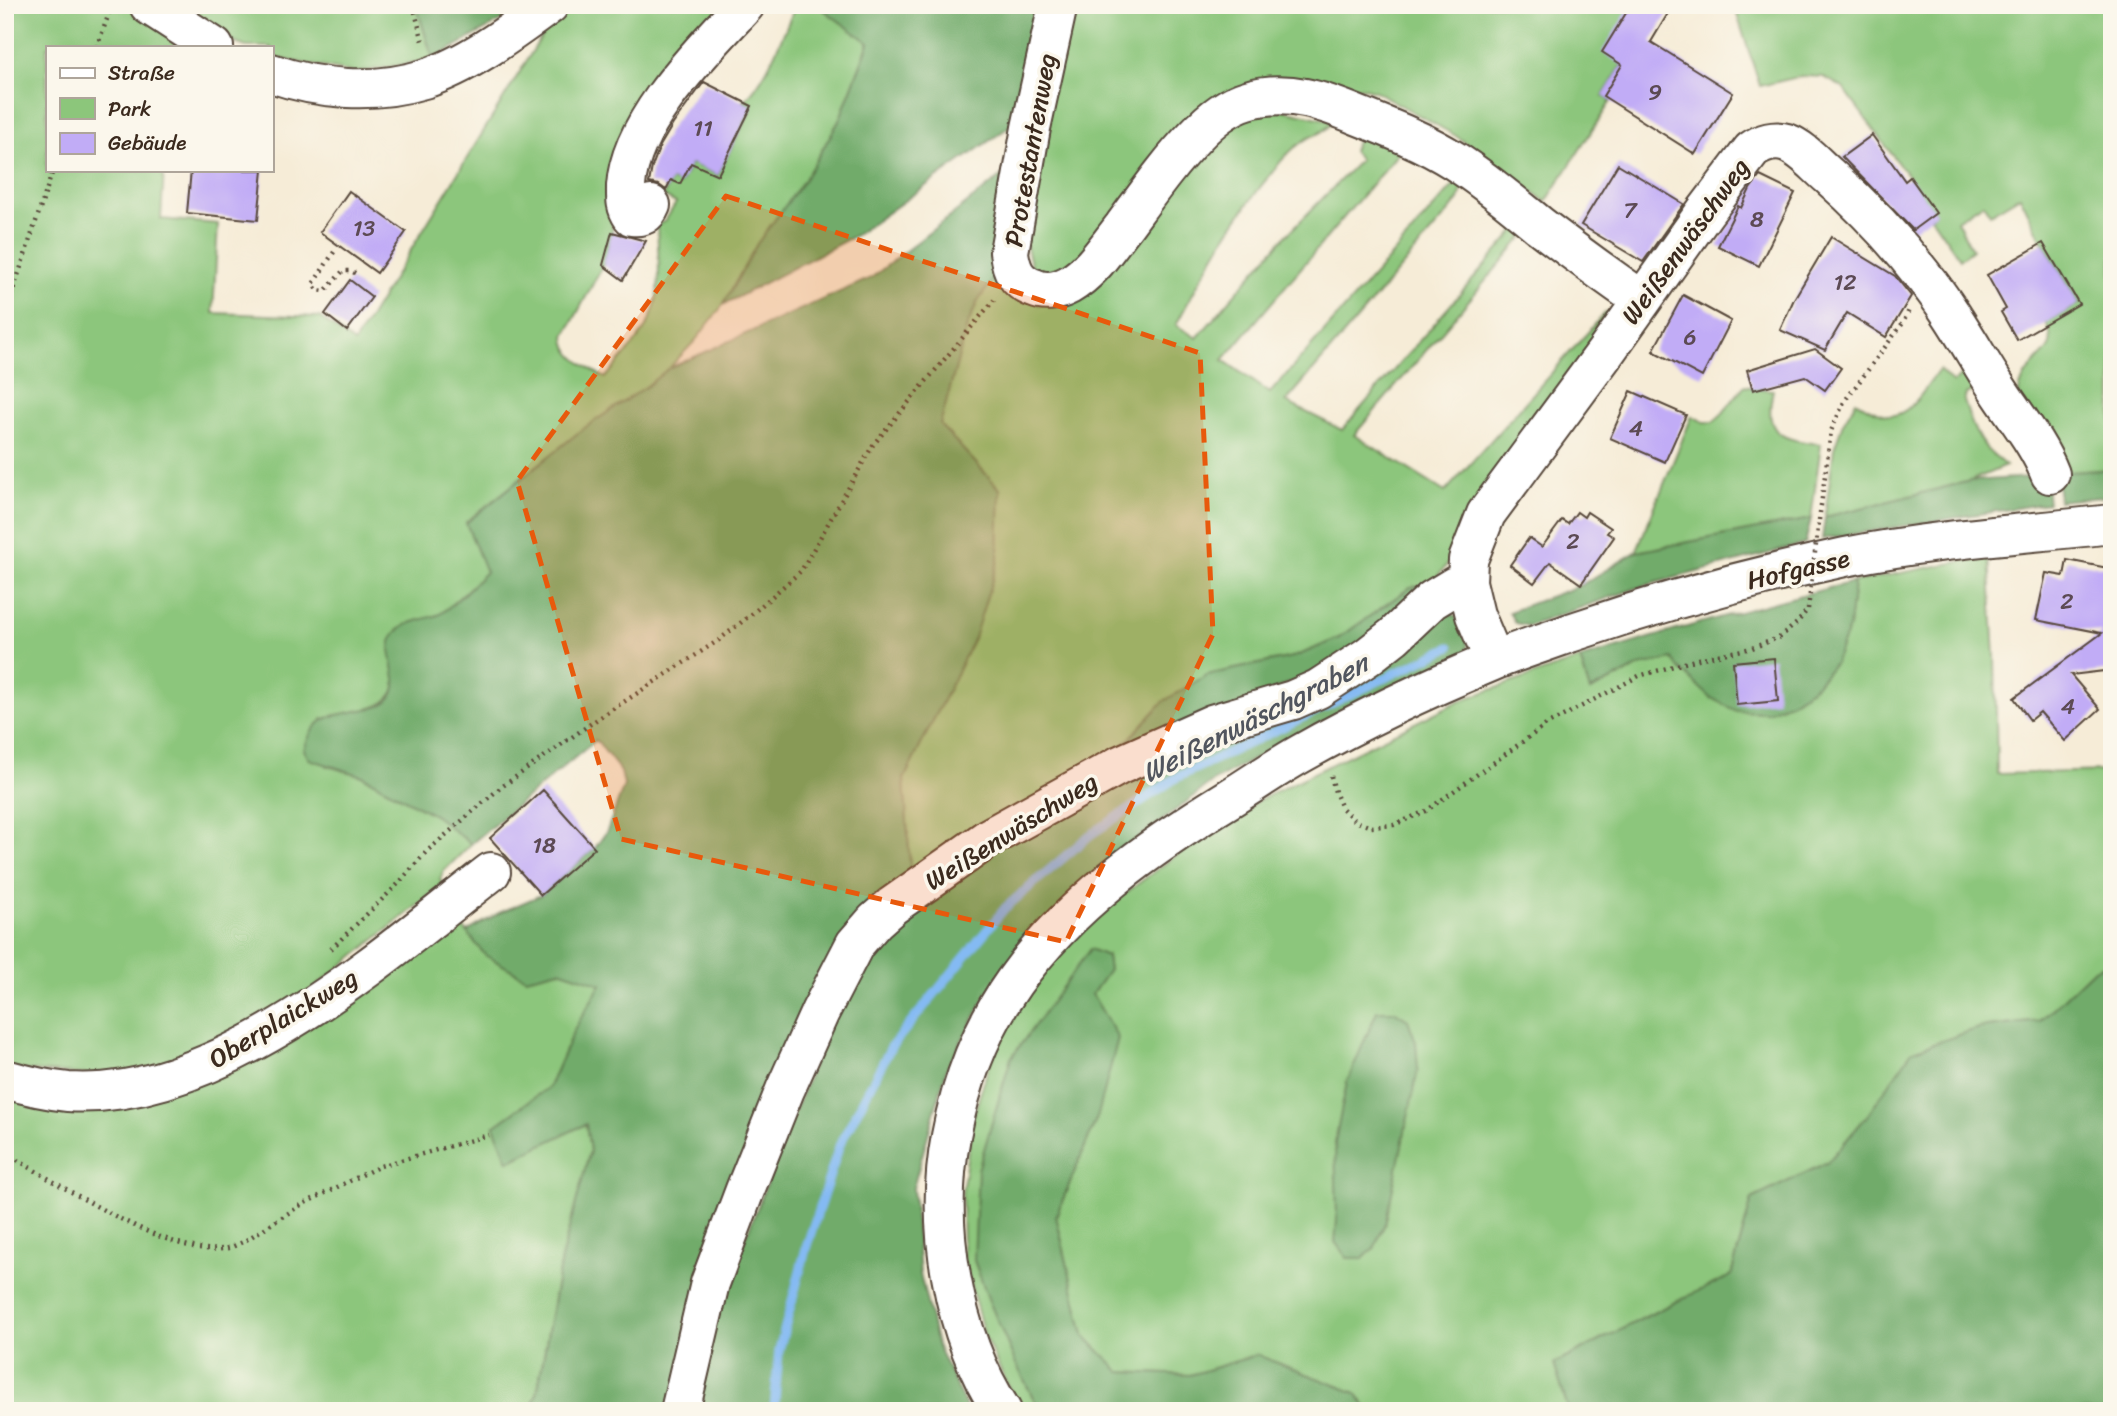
<svg xmlns="http://www.w3.org/2000/svg" width="2117" height="1416" font-family="Sriracha,sans-serif">
	<style>
		.green { fill: #8cc67b; stroke: #64784c; stroke-width: 2 }
		.forest { fill: #71ab6b; stroke: #566a44; stroke-width: 2 }
		.lines { fill: none; stroke-linecap: round; stroke-linejoin: round }
		.stream { stroke: #84baf3; stroke-width: 9 }
		.building { fill: #c1acf6 }
		.minor-casing { stroke: #57473a; stroke-width: 42 }
		.major-casing { stroke: #57473a; stroke-width: 42 }
		.path { stroke: #57473a; stroke-width: 4.5; stroke-dasharray: 2 5; stroke-linecap: butt }
		.minor { stroke: #fff; stroke-width: 38 }
		.major { stroke: #fff; stroke-width: 38 }
		.path-bridge { stroke: #57473a; stroke-width: 4.5; stroke-dasharray: 2 5; stroke-linecap: butt }
		.marked { fill: #e8590c; fill-opacity: 0.2; stroke: #e8590c; stroke-width: 5; stroke-dasharray: 14 9; stroke-linejoin: round }
		.labels { text-anchor: middle; dominant-baseline: central; stroke-width: 7; stroke-linejoin: round; paint-order: stroke }
		.number-label { font-size: 23px; fill: #5c4a54 }
		.street-label { font-size: 26px; fill: #3b2a1e; stroke: #fbf7ec }
		.water-label { font-size: 28px; font-style: italic; fill: #51555e; stroke: #fbf7ec }
	</style>
	<rect width="100%" height="100%" fill="#fbf7ec"/>
	<filter id="ink" filterUnits="userSpaceOnUse"><feTurbulence type="fractalNoise" baseFrequency=".0143" numOctaves="2"/><feDisplacementMap in="SourceGraphic" scale="14" xChannelSelector="R" yChannelSelector="G"/><feConvolveMatrix kernelMatrix="1 2 1 2 8 2 1 2 1" color-interpolation-filters="sRGB"/></filter>
	<filter id="wash" filterUnits="userSpaceOnUse"><feTurbulence type="fractalNoise" baseFrequency=".00686" numOctaves="4" result="noise"/><feDisplacementMap in="SourceGraphic" scale="28" xChannelSelector="R" yChannelSelector="G"/><feGaussianBlur stdDeviation="1.57" result="paint"/><feColorMatrix in="noise" values="0 0 0 0 0 0 0 0 0 0 0 0 0 0 0 0 0 1.4 0 .05"/><feComposite in="paint" operator="in"/></filter>
	<g filter="url(#wash)">
		<rect width="100%" height="100%" fill="#f6ecd7"/>
		<path class="green" d="M5,5h126l44,31 -1,11h-127v123h117l-3,49 57,5 -5,89 107,4 34,26 200,-327 13,-11h166l-118,183 -3,44 -9,33 -38,71c0,22 24,31 40,42 15,-17 37,-40 46,-61 12,-28 7,-62 6,-92l8,-4 11,-18 -13,-7 8,-16 9,4 11,-21 27,12 34,-69 -9,-4c26,-25 38,-65 53,-97h21l52,37 -30,79 -34,58 -48,65 -34,61 -28,36 -26,27 -22,18 -64,43 -117,93 21,50 -46,42 -36,11 -15,23c2,10 6,23 6,33 -1,31 -51,33 -74,38l5,47 36,10 73,40 35,28 -27,27 -4,8 3,6 -169,135 -139,58 -130,-9z
			M171,5h245l17,54 -78,14 -84,-16v-10h-25l-16,-6z
			M1066,5h565l-9,60 -19,31 8,5 -65,101 -90,-66 -81,-45 -15,-4 -6,1 -6,9 -93,-8 -180,180 -41,7 -11,-44z
			M1734,5h378v464l-56,4 -38,-78c2,-9 5,-18 11,-25 13,-18 30,-21 17,-47l33,-19 -36,-61 -23,-47 -30,18 -7,-11 -26,17 15,30 -12,9 -29,-42 4,-4 -92,-125 -19,-11 -22,-1 -42,10z
			M1266,106l66,15c-5,12 -20,13 -30,21 -10,7 -20,17 -27,27 -42,49 -69,99 -99,156l21,13 83,-96 80,-82 -7,-9 2,-6 6,-8 40,13 -178,210 47,33 190,-215 4,3 -5,19 -173,202 56,28 178,-205 8,6 -174,204 91,57 161,-180 4,8 -158,239 -23,27 -18,1 -72,51 -42,18 -90,19 -101,89 -195,116 -7,-101 70,-141 26,-149 -60,-64 27,-99 11,-25 21,-30 40,34 152,-152z
			M1970,366l14,19 -18,9 -2,7c5,15 11,34 21,46 5,7 14,13 21,19l-36,15 -145,36 9,-69 9,-25 13,-22c9,5 21,13 31,14 23,4 40,-30 52,-45l14,13z
			M1744,386l29,4c-10,46 8,49 48,54l-10,75 -175,33 56,-136 12,6h9l9,-8z
			M1989,556l6,100 2,118 115,-3v192l-18,6 -54,52 -61,7 -112,88 -39,46 -76,37 -21,77 -64,30 -113,58 15,47h-200l-13,-18 -99,-38 -67,20 -71,-3 -35,-37 -28,-119 42,-101 -6,-121 17,-24 -2,-14 -133,304c19,52 40,102 66,151h-20l-35,-73 -22,-80 -1,-66 11,-75 20,-64 44,-75 62,-65 72,-54 88,-59 200,-99 121,-42 10,32 50,-25 32,-7 10,12 85,41 25,-10 23,-16 34,-59 5,-45z
			M453,914l32,41 41,23 33,-8 43,14 -28,46 -25,57 -55,39 15,35 77,-38 4,28 -29,108 -24,135 -7,17h-525v-321l136,7z"/>
		<path class="forest" d="M416,5h113l-96,54z
			M817,5h231l-22,110 -170,120 -133,70 34,-61 48,-65 34,-58 30,-78z
			M1017,164l-18,107 -21,30 -11,25 -27,99 60,64 -2,72 -24,77 -70,141 7,101 -52,44 -192,487h-137l7,-17 24,-135 29,-108 -4,-27 -78,37 -14,-35 55,-39 25,-57 27,-46 -42,-14 -33,8 -41,-23 -18,-23 32,-19 42,-18 54,-47 12,-17 17,-46 -3,-13 -25,-32 -125,104 -35,-28 -73,-40 -54,-17 -5,-9c11,-38 29,-33 62,-41 5,-1 12,-1 16,-4 30,-18 -2,-49 12,-70 10,-14 29,-15 44,-20 12,-5 37,-33 48,-43l-20,-49 117,-94 64,-43 22,-18 202,-90z
			M2112,469v27l-53,5 -3,-28z
			M2045,476l3,27 -226,36 3,-22 145,-36z
			M1811,519l-6,25 -162,42 -115,40 -13,-3 -6,-11 72,-27 55,-33z
			M1854,582l-5,45 -14,35 -20,24 -23,16 -25,10 -31,-1 -25,-13 -29,-27 -10,-12 -32,7 -50,25 -10,-32c91,-28 181,-55 274,-77z
			M1429,586l-65,64 -258,114 58,-63 43,-26 90,-19 42,-18 72,-51z
			M1450,612c17,14 22,22 15,43l-167,79 -87,49 -73,56 -142,139 -49,90 -34,120 7,85 17,72 31,66h-274l17,-85 134,-343 39,-54 113,-84 438,-232z
			M1090,949l17,7 2,14 -17,24 26,44 -20,77 -42,101 28,119 36,37 70,3 67,-20 99,38 13,18h-329l-24,-47 -27,-63 -15,-41 4,-90 33,-112z
			M2112,963v448h-543l-15,-47 113,-58 64,-30 21,-77 76,-37 39,-46 45,-65 67,-23 61,-7 54,-52z
			M1377,1011h17l14,9 8,22 2,28 -32,151 -12,28 -11,9h-16l-12,-16 2,-22 -2,-78 12,-60z"/>
		<g class="lines">
			<path class="stream" d="M774,1411l5,-61 28,-105 33,-101 51,-97 114,-139 85,-73 86,-57 274,-131"/>
		</g>
		<g id="blocks">
			<path class="building" d="M1631,5h42l-22,37 82,51 -38,61 -92,-58 19,-31 -20,-13z
				M704,82l48,24 -34,69 -27,-12 -11,21 -9,-4 -5,10 -7,-5 -10,-2 3,-16 8,-21 13,-22z
				M1872,135l33,46 5,-4 26,36 -23,17 -71,-73z
				M1618,164l66,40 -41,58 -62,-37z
				M191,170h72l-5,50 -71,-7z
				M1760,176l35,17 -36,73 -41,-20 20,-40 3,2 9,-19z
				M349,191l57,41 -29,41 -57,-41z
				M612,232l34,9 -23,39 -20,-15z
				M1831,237l64,39 16,20 -25,41 -39,-24 -22,37 -45,-20 14,-31z
				M2043,243l36,61 -62,36 -16,-28 5,-3 -19,-34z
				M350,280l22,17 -25,34 -22,-17z
				M1683,295l48,26 -29,56 -49,-26z
				M1815,349l26,19 -16,22 -20,-14 -52,14 -6,-20z
				M1631,391l55,24 -21,47 -55,-24z
				M1577,512l7,5 3,-5 24,16 -4,5 7,4 -33,47 -31,-22 -16,21 -24,-18 19,-27 13,9 20,-27 6,4z
				M2067,560l41,8 -3,17 5,1 -5,24h7v60l-41,5 29,34 -35,32 -25,-29 -10,8 -16,-22 88,-65 -66,-13 10,-47 18,3z
				M1774,658l4,43 -41,4 -4,-43z
				M543,790l52,58 -54,47 -51,-57z"/>
		</g>
	</g>
	<g filter="url(#ink)">
		<use href="#blocks" fill-opacity="0" stroke="#57473a" stroke-width="2"/>
		<g class="lines">
			<g class="minor-casing">
				<path id="minor" d="M149,5l65,42
					M1058,5l-27,123 -22,124c2,17 7,30 25,36 11,5 24,3 35,-3 23,-13 38,-38 54,-58 23,-31 45,-63 72,-91 14,-15 32,-30 52,-36 40,-12 76,1 112,16 33,13 66,26 96,45 30,19 57,42 84,64 34,26 68,51 103,75
					M271,73c49,17 103,21 153,6 44,-14 88,-47 125,-74
					M651,205c-4,10 -8,12 -19,11 -7,-10 -6,-18 -6,-30 4,-65 77,-136 119,-181
					M1494,660l-19,-45 -8,-33 1,-22 18,-46 119,-161 100,-141 47,-62c10,-7 23,-11 35,-7 16,6 29,22 42,33 34,30 67,65 95,101 28,34 49,74 73,111 18,28 41,55 53,86
					M5,1079c21,6 42,11 63,13 150,10 312,-134 423,-220
					M680,1411l30,-128 35,-93 40,-100 35,-78 35,-68 20,-23 17,-15 98,-69 130,-72 92,-41 81,-24 25,-11 49,-32 27,-21 38,-36 23,-14 12,-4"/>
			</g>
			<g class="major-casing">
				<path id="major" d="M1002,1411c-50,-77 -68,-186 -51,-275 10,-54 31,-109 63,-154 55,-78 136,-135 216,-184 24,-15 47,-31 72,-45 60,-34 124,-64 189,-91 25,-11 52,-19 79,-29 90,-31 182,-56 275,-76 88,-18 178,-23 267,-33"/>
			</g>
			<path class="path" d="M413,5l11,40
				M97,47l15,-42
				M334,252l-21,32 4,6 8,1 18,-20h8l8,4
				M5,315l48,-145
				M1819,520l12,-89 13,-29 59,-79 6,-13
				M1331,776l4,16 7,16 13,13 16,6 23,-2 32,-14 120,-86 93,-49 59,-17 54,-11 28,-11 17,-14 11,-14
				M331,949l67,-65 28,-32 74,-64 96,-68 123,-80 34,-27 48,-42 72,-126 121,-145
				M5,1153c51,28 167,108 223,95 5,-1 10,-4 15,-6l58,-37 79,-39 109,-31"/>
			<use href="#minor" class="minor"/>
			<use href="#major" class="major"/>
			<path class="path-bridge" d="M1808,609l11,-89"/>
		</g>
	</g>
	<path class="marked" d="M726,196l474,157 13,281 -147,308 -445,-103 -104,-358z"/>
	<g class="labels">
		<g class="number-label">
			<text x="1655" y="92">9</text>
			<text x="703" y="128">11</text>
			<text x="1630" y="210">7</text>
			<text x="1757" y="219">8</text>
			<text x="364" y="228">13</text>
			<text x="1845" y="282">12</text>
			<text x="1690" y="337">6</text>
			<text x="1636" y="428">4</text>
			<text x="1573" y="541">2</text>
			<text x="2067" y="601">2</text>
			<text x="2068" y="706">4</text>
			<text x="544" y="845">18</text>
		</g>
		<g class="street-label">
			<text transform="translate(1030 150) rotate(-80)">Protestantenweg</text>
			<text transform="translate(1685 241) rotate(-54)">Weißenwäschweg</text>
			<text transform="translate(1798 569) rotate(-13)">Hofgasse</text>
			<text transform="translate(1011 831) rotate(-32)">Weißenwäschweg</text>
			<text transform="translate(283 1018) rotate(-31)">Oberplaickweg</text>
		</g>
		<g class="water-label">
			<text transform="translate(1255 718) rotate(-27)">Weißenwäschgraben</text>
		</g>
	</g>
	<rect width="2117" height="1416" fill="none" stroke="#fbf7ec" stroke-width="28"/>
	<rect x="46" y="46" width="228" height="126" fill="#fbf7ec" stroke="#aea59a" stroke-width="2"/>
	<rect x="60" y="68" width="35" height="10" fill="#ffffff" stroke="#aea59a" stroke-width="2"/>
	<text x="108" y="80" font-size="21" fill="#3b2a1e">Straße</text>
	<rect x="60" y="98" width="35" height="21" fill="#8cc67b" stroke="#aea59a" stroke-width="2"/>
	<text x="108" y="116" font-size="21" fill="#3b2a1e">Park</text>
	<rect x="60" y="133" width="35" height="21" fill="#c1acf6" stroke="#aea59a" stroke-width="2"/>
	<text x="108" y="150" font-size="21" fill="#3b2a1e">Gebäude</text>
</svg>
